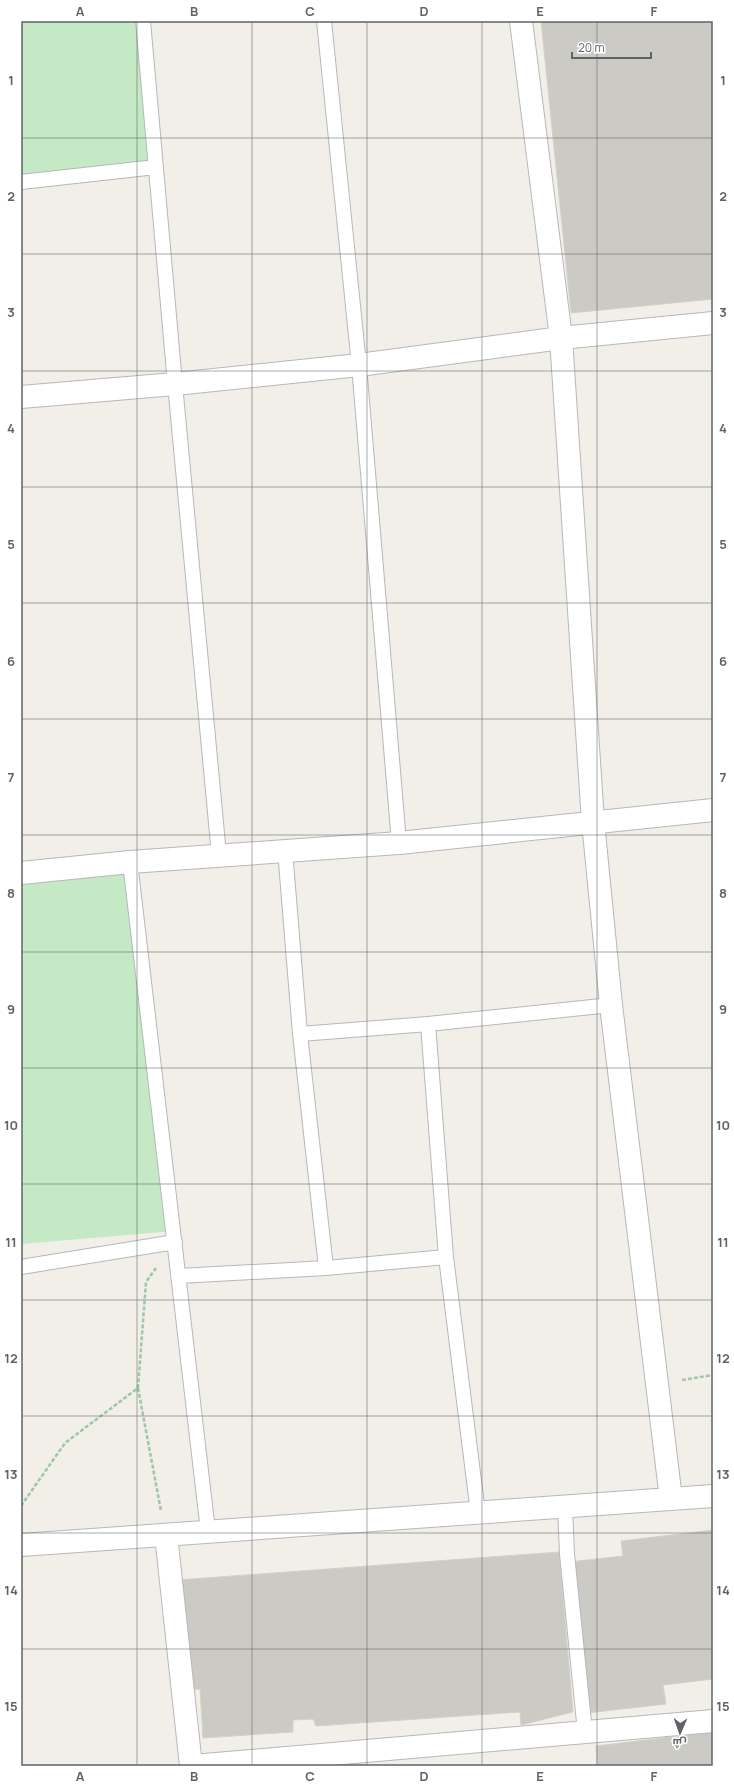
<svg xmlns="http://www.w3.org/2000/svg" width="734" height="1787" font-family="Manrope,Cairo,sans-serif">
	<style>
		.green { fill: #c5e8c5 }
		.building { fill: #cccac5; stroke: #d6d1c6 }
		.lines { fill: none; stroke-linecap: round; stroke-linejoin: round }
		.lane-casing { stroke: #b5b8bc; stroke-width: 16 }
		.street-casing { stroke: #b5b8bc; stroke-width: 24 }
		.path { stroke: #9cc7a9; stroke-width: 2.5; stroke-dasharray: 4 2; stroke-linecap: butt }
		.lane { stroke: #fff; stroke-width: 14 }
		.street { stroke: #fff; stroke-width: 22 }
		.grid { fill: none; stroke: #5f6368; stroke-width: 1; stroke-opacity: 0.55 }
		.neatline { fill: none; stroke: #5f6368; stroke-width: 1.5 }
		.grid-label { font-size: 13px; text-anchor: middle; font-weight: bold; fill: #5f6368 }
	</style>
	<rect width="100%" height="100%" fill="#f1efe8"/>
	<path class="green" d="M21,21h122l13,146 -135,15z
		M130,862l44,369 -153,13v-371z"/>
	<path class="building" d="M541,21h172v278l-142,14z
		M713,1530v149l-50,6 3,19 -79,9 -18,-151 54,-6 -2,-15z
		M559,1552l14,160 -52,13 -1,-13 -204,14 -3,-7 -20,1v12l-90,6 -3,-49 -14,1 -8,-110z
		M713,1732v34h-116l-1,-20z"/>
	<g class="lines">
		<g class="lane-casing">
			<path id="lane" d="M143,21l32,363 44,471
				M324,21l35,344 40,478
				M21,182l135,-15
				M285,850l15,184 26,234
				M130,862l78,669
				M428,1024l18,233 32,256
				M300,1034l128,-10 183,-19
				M21,1267l154,-25
				M179,1276l147,-8 120,-11
				M565,1507l2,47 18,178"/>
		</g>
		<g class="street-casing">
			<path id="street" d="M521,21l40,317 32,484 18,183 60,494
				M21,397l154,-13 184,-19 202,-27 152,-15
				M21,873l109,-11 269,-19 314,-33
				M166,1535l25,231
				M21,1545l692,-49
				M193,1766l520,-45"/>
		</g>
		<path class="path" d="M682,1380l31,-5
			M138,1388l23,123
			M21,1506l44,-63 73,-55 8,-106 10,-14"/>
		<use href="#lane" class="lane"/>
		<use href="#street" class="street"/>
	</g>
	<path class="grid" d="M137,21v1745M252,21v1745M367,21v1745M482,21v1745M597,21v1745M21,138h692M21,254h692M21,371h692M21,487h692M21,603h692M21,719h692M21,835h692M21,952h692M21,1068h692M21,1184h692M21,1300h692M21,1416h692M21,1533h692M21,1649h692"/>
	<rect width="734" height="1787" fill="none" stroke="#ffffff" stroke-width="44"/>
	<g transform="translate(680 1733) rotate(182)" stroke="#ffffff" stroke-width="3" paint-order="stroke">
	<path d="M0-3L7 15L0 10L-7 15Z" fill="#5f6368"/>
	<text y="-6" font-size="11" font-weight="bold" text-anchor="middle" fill="#5f6368">ش</text>
	</g>
	<path d="M572 52v6h79v-6" fill="none" stroke="#5f6368" stroke-width="2"/>
	<text x="578" y="52" font-size="12" fill="#5f6368" stroke="#ffffff" stroke-width="3" paint-order="stroke">20 m</text>
	<rect x="22" y="22" width="690" height="1743" class="neatline"/>
	<g class="grid-label">
		<text x="80" y="16">A</text>
		<text x="194" y="16">B</text>
		<text x="310" y="16">C</text>
		<text x="424" y="16">D</text>
		<text x="540" y="16">E</text>
		<text x="654" y="16">F</text>
		<text x="11" y="85">1</text>
		<text x="723" y="85">1</text>
		<text x="11" y="201">2</text>
		<text x="723" y="201">2</text>
		<text x="11" y="317">3</text>
		<text x="723" y="317">3</text>
		<text x="11" y="433">4</text>
		<text x="723" y="433">4</text>
		<text x="11" y="549">5</text>
		<text x="723" y="549">5</text>
		<text x="11" y="666">6</text>
		<text x="723" y="666">6</text>
		<text x="11" y="782">7</text>
		<text x="723" y="782">7</text>
		<text x="11" y="898">8</text>
		<text x="723" y="898">8</text>
		<text x="11" y="1014">9</text>
		<text x="723" y="1014">9</text>
		<text x="11" y="1130">10</text>
		<text x="723" y="1130">10</text>
		<text x="11" y="1247">11</text>
		<text x="723" y="1247">11</text>
		<text x="11" y="1363">12</text>
		<text x="723" y="1363">12</text>
		<text x="11" y="1479">13</text>
		<text x="723" y="1479">13</text>
		<text x="11" y="1595">14</text>
		<text x="723" y="1595">14</text>
		<text x="11" y="1711">15</text>
		<text x="723" y="1711">15</text>
		<text x="80" y="1781">A</text>
		<text x="194" y="1781">B</text>
		<text x="310" y="1781">C</text>
		<text x="424" y="1781">D</text>
		<text x="540" y="1781">E</text>
		<text x="654" y="1781">F</text>
	</g>
</svg>
